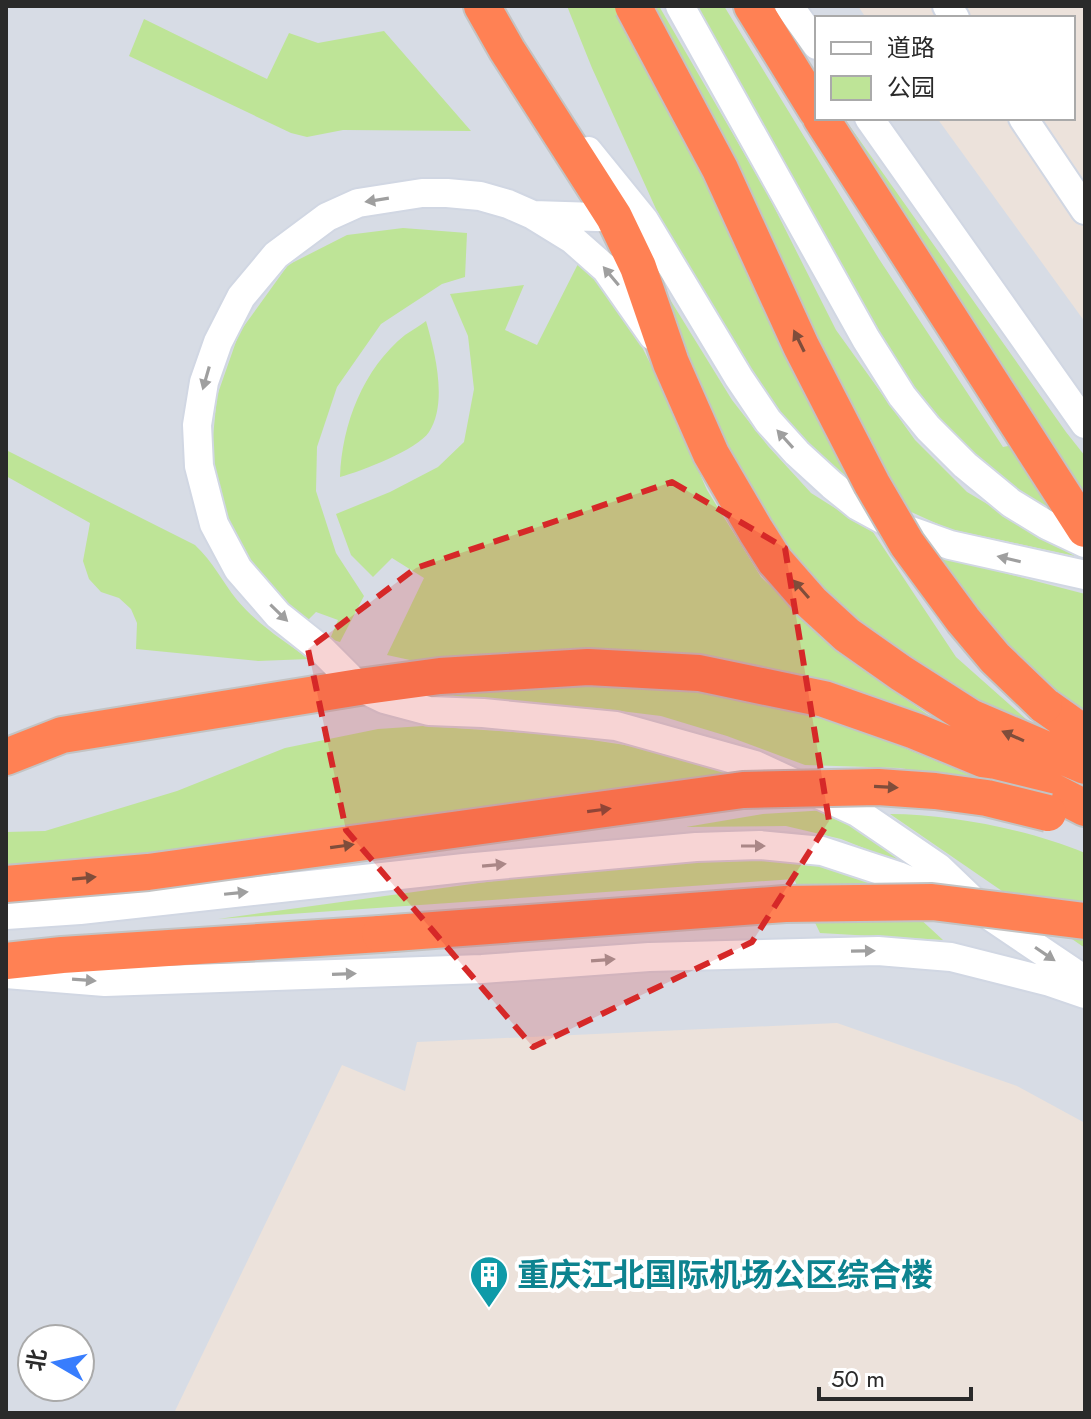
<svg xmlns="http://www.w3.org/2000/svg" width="1091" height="1419" font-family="Jost,'Noto Sans SC',sans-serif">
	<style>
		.airport { fill: #d7dce5; fill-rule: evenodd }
		.green { fill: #bee497 }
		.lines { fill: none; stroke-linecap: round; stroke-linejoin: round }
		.secondary-casing { stroke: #d1d7e3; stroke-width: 32 }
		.highway-casing { stroke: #c3c3c3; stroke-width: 40 }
		.secondary { stroke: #fff; stroke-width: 28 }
		.highway { stroke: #ff8154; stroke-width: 36 }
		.highway-bridge-casing { stroke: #c3c3c3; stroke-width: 40; stroke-linecap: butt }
		.highway-bridge { stroke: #ff8154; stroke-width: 36 }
		.oneway { fill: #9f9f9f }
		.oneway2 { fill: #7f4d3b }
		.marked { fill: #d62828; fill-opacity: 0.2; stroke: #d62828; stroke-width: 6; stroke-dasharray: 16 10; stroke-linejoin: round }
		.labels { text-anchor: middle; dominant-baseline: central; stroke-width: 8; stroke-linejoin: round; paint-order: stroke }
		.culture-label { font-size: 32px; font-weight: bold; fill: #0d838f; stroke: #fff; text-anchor: start }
	</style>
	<rect width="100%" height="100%" fill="#ece2db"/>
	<path class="airport" d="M6,6h852l8,12h-49v100h120l148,204v801l-68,-37 -180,-63 -420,19 -12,49 -63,-26 -168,348h-168zM32,1339h48v48h-48z"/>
	<path class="green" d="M567,6h92l108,187 69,137 79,110 52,52 108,64 -126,-27 -100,-45 -45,-41 -36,-44 -47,-66 -65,-124 -64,-141z
		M690,6h34l155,253 124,188 40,-8 -204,-321h5l222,314 19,24v78l-85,-48 -102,-111z
		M144,19l123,60 22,-46 29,10 66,-12 87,100 -128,-1 -36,7 -16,-4 -162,-77z
		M403,228l64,5 -2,44 -23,7 -61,40 -44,63 -20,60 -1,44 20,62 28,43 -24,46 -10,-3 8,-19 -22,-8 -12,12 -55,-60 -21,-42 -10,-33 -6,-42 5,-51 22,-63 49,-68 59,-30z
		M580,260l47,57 26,52 54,121 54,87 88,83 81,56 85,47 -176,-71 -406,-27 -46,-10 37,-77 -32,-20 -19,19 -22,-22 -15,-41 54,-22 48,-25 26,-25 10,-53 -6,-53 -18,-42 74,-9 -19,45 32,15z
		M658,280l74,120 36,46 43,47 62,39 83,125 88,78 -123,-57 -136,-124 -65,-102z
		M426,321c9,31 22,82 3,111 -12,18 -67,39 -89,45 2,-53 23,-108 65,-142 7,-5 15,-9 21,-14z
		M6,450l189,95c18,17 27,36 42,55 20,24 47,41 72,59l-51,2 -122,-12 1,-26 -6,-14 -12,-11 -18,-6 -12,-13 -6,-18 7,-38 -84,-47z
		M935,555l150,39v120l-66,-54 -47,-54z
		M580,684l104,6 94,14 53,14 159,65 -90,-15 -95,-3 -78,-29 -66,-20 -65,-8 -174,-10z
		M423,726l136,9 92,14 97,27 -680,89 -62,3v-36l39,-1 132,-40 108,-43 93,-19z
		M827,810l90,59 -76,-30 -55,-13 -100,1 77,-13z
		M890,814c61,0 139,16 195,39v95z
		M734,856l87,6 59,20 63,58 -123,-7 -26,-54 -576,40 312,-43z"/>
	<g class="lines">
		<g class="secondary-casing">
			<path id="secondary" d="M680,6l186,333 36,57 26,32 37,37 46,38 36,22 38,18
				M789,6l28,39
				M947,6l8,12
				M869,118l216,306
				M1023,118l62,92
				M588,151l56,69 95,158 29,43 29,32 35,32 26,21 33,18 59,21 135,30
				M533,215l95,3
				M653,336l-47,-67 -34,-30 -39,-24 -25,-11 -28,-8 -33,-3h-25l-64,10 -31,14 -51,38 -35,42 -23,45 -14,40 -7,43 2,41 15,58 24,45 40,46 44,35 37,37 25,12 45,12 54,2 133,13 139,39 102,47 82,56 48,46
				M6,915l74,-5 384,-42 232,-21 64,-2 62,6 76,25 89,38 98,66
				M6,974l99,8 377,-13 167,-12 229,-6 73,6 99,25 35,12"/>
		</g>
		<g class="highway-casing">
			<path id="highway" d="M482,6l25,44 107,167 24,50 33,96 40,91 45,77 19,30 36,41 36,33 54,38 69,44 115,49
				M752,6l65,105
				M821,118l264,411
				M1044,705l41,29
				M6,757l56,-22 297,-48 81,-11 148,-9 111,6 125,26 91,32 104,43 66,34
				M6,961l56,-6 318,-21"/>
		</g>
		<use href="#secondary" class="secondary"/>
		<use href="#highway" class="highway"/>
		<g class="highway-bridge-casing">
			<path id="highway-bridge" d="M633,6l87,163 81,177 71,138 35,60 56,76 32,38 49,47
				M6,884l142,-12 595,-82 135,-3 57,4 52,7 61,15
				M380,934l405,-30 147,-2 153,19"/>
		</g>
		<use href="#highway-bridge" class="highway-bridge"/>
	</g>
	<defs><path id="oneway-solid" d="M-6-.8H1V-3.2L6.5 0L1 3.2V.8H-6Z" transform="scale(2)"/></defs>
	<g class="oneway">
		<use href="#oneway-solid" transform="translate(377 200) rotate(171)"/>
		<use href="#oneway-solid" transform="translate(611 276) rotate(-130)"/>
		<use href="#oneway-solid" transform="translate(206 378) rotate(106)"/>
		<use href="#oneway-solid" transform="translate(785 439) rotate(-132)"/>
		<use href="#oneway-solid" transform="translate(1009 559) rotate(-167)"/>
		<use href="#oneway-solid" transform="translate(279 613) rotate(44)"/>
		<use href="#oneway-solid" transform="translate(753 846)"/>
		<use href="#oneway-solid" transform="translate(494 865) rotate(-5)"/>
		<use href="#oneway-solid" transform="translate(236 893) rotate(-6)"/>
		<use href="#oneway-solid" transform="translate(863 951) rotate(-1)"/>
		<use href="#oneway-solid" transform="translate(1045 954) rotate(34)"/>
		<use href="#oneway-solid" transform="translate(603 960) rotate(-4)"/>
		<use href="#oneway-solid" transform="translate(344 974) rotate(-2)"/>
		<use href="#oneway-solid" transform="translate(84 980) rotate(4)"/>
	</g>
	<g class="oneway2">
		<use href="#oneway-solid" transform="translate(799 341) rotate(-116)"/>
		<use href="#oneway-solid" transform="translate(801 589) rotate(-131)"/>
		<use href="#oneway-solid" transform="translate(1013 736) rotate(-156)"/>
		<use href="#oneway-solid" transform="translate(886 787) rotate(3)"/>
		<use href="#oneway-solid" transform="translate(599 810) rotate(-8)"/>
		<use href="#oneway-solid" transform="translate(342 846) rotate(-8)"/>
		<use href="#oneway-solid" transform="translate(84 878) rotate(-5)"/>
	</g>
	<path class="marked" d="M672,482l113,66 44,273 -77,121 -219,105 -187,-217 -38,-181 108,-81z"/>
	<defs>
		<g id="building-pin" transform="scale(2)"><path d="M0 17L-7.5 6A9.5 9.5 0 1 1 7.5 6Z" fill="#0f9aa8" stroke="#fff"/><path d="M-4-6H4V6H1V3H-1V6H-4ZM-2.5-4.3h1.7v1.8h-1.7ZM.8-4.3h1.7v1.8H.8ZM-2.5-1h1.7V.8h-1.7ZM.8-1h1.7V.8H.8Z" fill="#fff"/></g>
	</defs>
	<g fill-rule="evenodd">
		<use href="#building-pin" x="489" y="1275"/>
	</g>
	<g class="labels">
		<g class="culture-label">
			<text x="517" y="1275">重庆江北国际机场公区综合楼</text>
		</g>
	</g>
	<rect width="1091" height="1419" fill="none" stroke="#2a2a2a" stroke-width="16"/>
	<rect x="815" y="16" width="260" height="104" fill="#ffffff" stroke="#aaaaaa" stroke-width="2"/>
	<rect x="831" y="42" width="40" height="12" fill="#ffffff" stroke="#aaaaaa" stroke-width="2"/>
	<text x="887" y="56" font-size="24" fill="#2a2a2a">道路</text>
	<rect x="831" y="76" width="40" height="24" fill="#bee497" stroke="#aaaaaa" stroke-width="2"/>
	<text x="887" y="96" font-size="24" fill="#2a2a2a">公园</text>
	<g transform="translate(56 1363) rotate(279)"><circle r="38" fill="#ffffff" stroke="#aaaaaa" stroke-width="2"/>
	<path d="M0-6L14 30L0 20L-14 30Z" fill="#387dfd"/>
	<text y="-12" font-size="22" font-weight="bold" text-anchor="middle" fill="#2a2a2a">北</text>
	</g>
	<path d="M819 1387v12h152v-12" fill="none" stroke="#2a2a2a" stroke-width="4"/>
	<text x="831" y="1387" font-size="24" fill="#2a2a2a" stroke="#ffffff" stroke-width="6" paint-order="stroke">50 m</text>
</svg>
